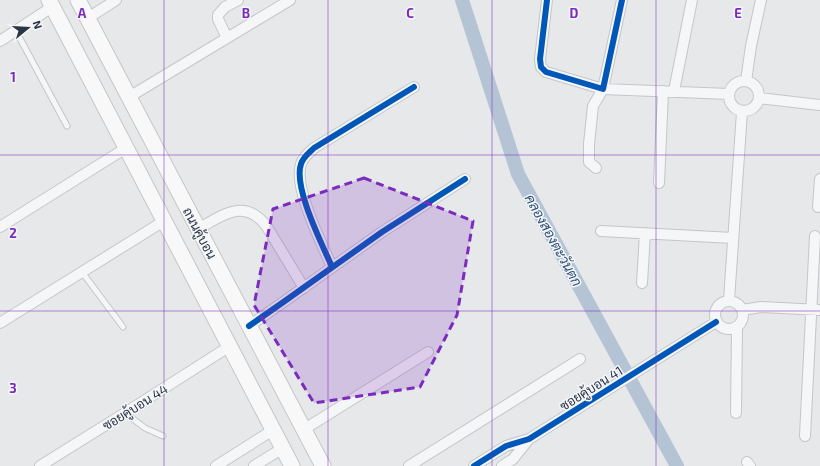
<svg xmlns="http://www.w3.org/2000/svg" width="820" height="466" font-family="'Exo 2',Sarabun,sans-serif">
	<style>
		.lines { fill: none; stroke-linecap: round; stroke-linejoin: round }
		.canal { stroke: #b4c4d5; stroke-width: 14 }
		.service-casing { stroke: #c4c6c8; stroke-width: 7 }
		.minor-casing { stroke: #c4c6c8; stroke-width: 12 }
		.secondary-casing { stroke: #c4c6c8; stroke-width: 17 }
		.service { stroke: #f5f6f7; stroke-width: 5 }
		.minor { stroke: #f5f6f7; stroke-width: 10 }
		.secondary { stroke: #f8f8f8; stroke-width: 15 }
		.cycleway-casing { stroke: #f4f6f9; stroke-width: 8 }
		.cycleway { stroke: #0057b8; stroke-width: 6 }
		.marked { fill: #7b2cbf; fill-opacity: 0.2; stroke: #7b2cbf; stroke-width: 3; stroke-dasharray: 8 5; stroke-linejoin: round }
		.grid { fill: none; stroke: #7b2cbf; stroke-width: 1; stroke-opacity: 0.55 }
		.labels { text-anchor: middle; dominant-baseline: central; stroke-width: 3; stroke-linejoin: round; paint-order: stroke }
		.street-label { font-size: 13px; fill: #2b3445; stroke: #f4f6f9 }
		.water-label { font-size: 14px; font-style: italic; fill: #34527a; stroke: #f4f6f9 }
		.grid-label { font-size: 13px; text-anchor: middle; font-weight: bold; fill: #7b2cbf; stroke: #f4f6f9; stroke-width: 3; stroke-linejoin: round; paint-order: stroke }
	</style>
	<rect width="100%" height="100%" fill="#e6e8ea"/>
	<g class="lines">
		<path class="canal" d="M462,0l56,174 159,292"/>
		<g class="service-casing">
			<path id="service" d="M16,31l51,95
				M82,272l41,55
				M125,413l20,15 18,8"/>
		</g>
		<g class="minor-casing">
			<path id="minor" d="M547,0l-7,59 1,8 5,5 57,17 19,-89
				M88,18l28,-18
				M227,38l-9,-19v-4l7,-8 13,-7
				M0,41l52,-34
				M729 96a15 15 0 1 1 30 0a15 15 0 1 1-30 0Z
				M746,81l5,-35 10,-46
				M674,91l18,-91
				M129,97l161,-97
				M759,98l61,7
				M596,168l-7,-6v-18l4,-38 10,-17 126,5
				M659,183l4,-92
				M818,207l2,-28
				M0,227l126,-79
				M198,229c25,-14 47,-32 69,-2l37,61
				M601,231l132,7
				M332,267c-10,-23 -39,-80 -31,-103 2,-7 8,-11 13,-16l100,-61
				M642,283l3,-50
				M729,300l13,-188
				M715 315a14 14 0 1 1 28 0a14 14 0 1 1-28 0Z
				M742,310l19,-3 59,3
				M0,323l164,-102
				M249,326l33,-23 100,-71 83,-53
				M736,413l1,-86
				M303,430l125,-78
				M805,436l10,-200
				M747,462l3,4
				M40,466l85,-53 105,-67
				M216,466l57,-36
				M254,466l29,-18
				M409,466l171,-107
				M474,466l32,-20 23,-7 187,-117
				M502,466l11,-7 16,-20"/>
		</g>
		<g class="secondary-casing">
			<path id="secondary" d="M49,0l243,466
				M78,0l245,466"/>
		</g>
		<use href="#service" class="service"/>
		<use href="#minor" class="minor"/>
		<use href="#secondary" class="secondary"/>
		<g class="cycleway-casing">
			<path id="cycleway" d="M547,0l-7,59 1,8 5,5 57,17 19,-89
				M332,267c-10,-23 -39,-80 -31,-103 2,-7 8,-11 13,-16l100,-61
				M249,326l33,-23 100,-71 83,-53
				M474,466l32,-20 23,-7 187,-117"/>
		</g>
		<use href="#cycleway" class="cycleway"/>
	</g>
	<path class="marked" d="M364,178l109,43 -16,94 -37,72 -106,16 -60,-98 19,-96z"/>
	<path class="grid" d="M164,0v466M328,0v466M492,0v466M656,0v466M0,155h820M0,311h820"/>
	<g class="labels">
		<g class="street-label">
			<text transform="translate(200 233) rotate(62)">ถนนคู้บอน</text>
			<text transform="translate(591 388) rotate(-32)">ซอยคู้บอน 41</text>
			<text transform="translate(135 407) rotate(-32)">ซอยคู้บอน 44</text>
		</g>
		<g class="water-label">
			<text transform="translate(554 240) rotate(61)">คลองสองตะวันตก</text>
		</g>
	</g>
	<g class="grid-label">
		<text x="82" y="18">A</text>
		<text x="246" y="18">B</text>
		<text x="410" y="18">C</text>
		<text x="574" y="18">D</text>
		<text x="738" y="18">E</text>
		<text x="13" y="82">1</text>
		<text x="13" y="238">2</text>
		<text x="13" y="393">3</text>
	</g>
	<g transform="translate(28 28) rotate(72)" stroke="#f4f6f9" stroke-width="3" paint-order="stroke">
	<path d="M0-3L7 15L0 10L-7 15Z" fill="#2b3445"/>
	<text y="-6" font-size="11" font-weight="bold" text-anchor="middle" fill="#2b3445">N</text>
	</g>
</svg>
